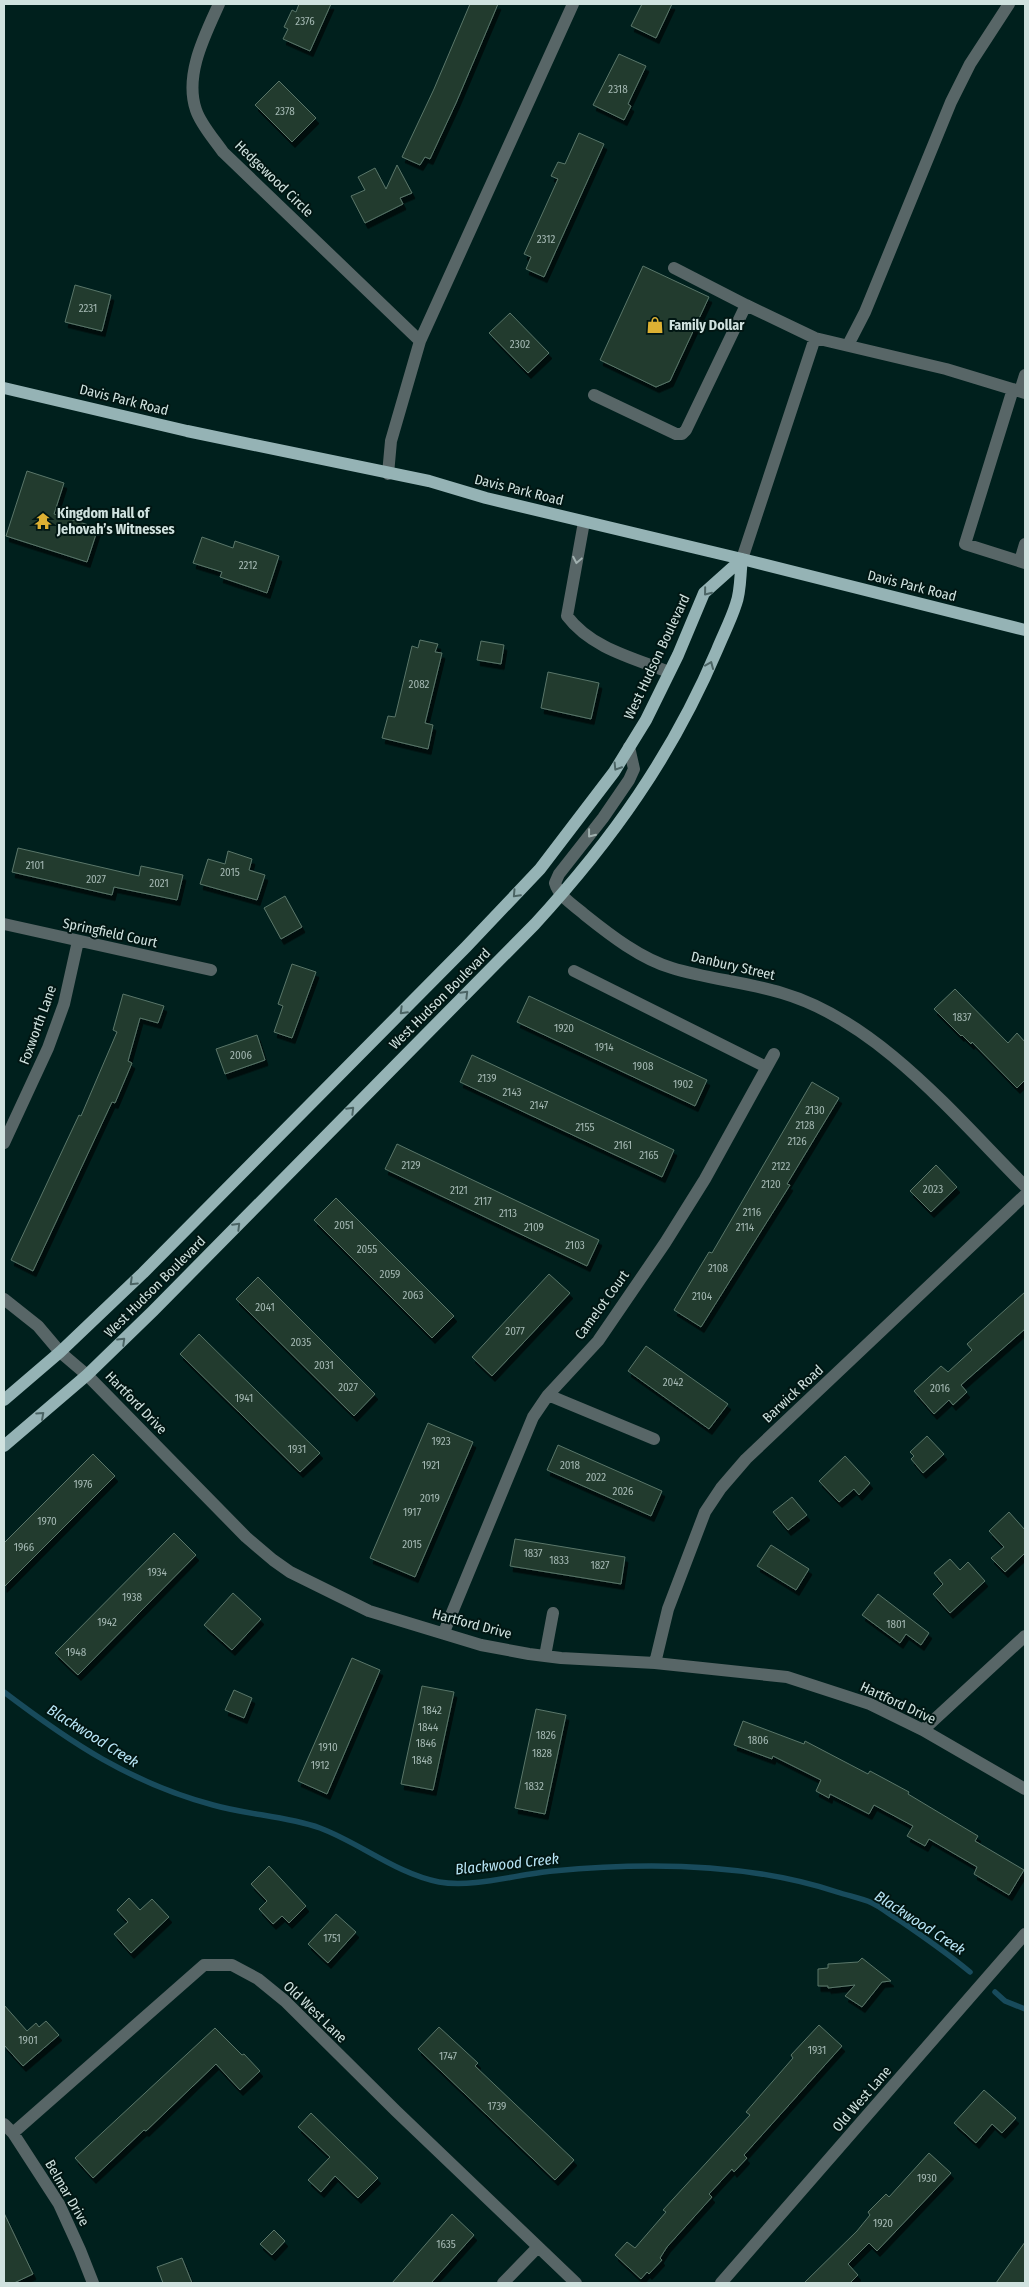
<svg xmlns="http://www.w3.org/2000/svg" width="1029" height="2287" font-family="'Fira Sans Condensed',sans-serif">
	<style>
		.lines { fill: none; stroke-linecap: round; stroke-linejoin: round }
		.stream { stroke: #184b5c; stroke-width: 5.5 }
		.building { fill: #203b2f; stroke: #5a7669; filter: url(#shadow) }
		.minor { stroke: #586667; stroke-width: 12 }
		.major { stroke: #95b3b5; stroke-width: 12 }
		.oneway { stroke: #a0b0af }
		.oneway2 { stroke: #4b6464 }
		.labels { text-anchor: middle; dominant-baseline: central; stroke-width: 4; stroke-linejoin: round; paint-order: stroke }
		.number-label { font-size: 11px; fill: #a4b8b3 }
		.street-label { font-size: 14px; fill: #d0e2df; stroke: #011613 }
		.poi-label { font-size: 14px; font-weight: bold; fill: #d0e2df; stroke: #011613; text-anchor: start }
		.water-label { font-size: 15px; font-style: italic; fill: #b8e5f6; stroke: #011613 }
	</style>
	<defs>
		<filter id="shadow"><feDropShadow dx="3" dy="5.5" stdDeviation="0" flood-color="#0009"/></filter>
	</defs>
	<rect width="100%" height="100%" fill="#00201d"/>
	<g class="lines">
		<path class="stream" d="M4,1692c67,51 127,91 209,113 35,10 73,11 107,23 40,15 77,46 119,54 35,6 79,-8 114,-11 92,-9 196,-8 284,21 12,4 24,6 35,11 9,4 18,12 27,17 25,17 48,33 71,52
			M995,1992l10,9 20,8"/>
	</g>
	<path class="building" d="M299,4h32l-21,47 -27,-12 5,-10 -4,-2 8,-17 4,2z
		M470,4h28l-42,99 -26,56 -5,-2 -5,8 -18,-8 32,-68z
		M642,4h30l-16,34 -25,-12z
		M619,54l27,12 -18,38 3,2 -7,14 -31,-15z
		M279,81l37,37 -24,24 -37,-37z
		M579,133l25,11 -60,133 -18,-8 5,-12 -7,-3 34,-75 -7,-3 7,-14 7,2z
		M397,165l15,28 -12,5 3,6 -38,19 -14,-27 14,-6 -7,-13 17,-9 11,21z
		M643,266l66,31 -39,84 -14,6 -56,-27z
		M75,285l36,10 -9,36 -37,-9z
		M510,313l39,40 -21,20 -39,-40z
		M27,471l37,12 -10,31 44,14 -11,34 -81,-26z
		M202,537l31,11 2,-7 44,15 -12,37 -47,-16 2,-5 -29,-9z
		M420,640l18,4 -3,8 7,1 -17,70 8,2 -5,24 -46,-11 6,-22 7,1 17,-71 6,2z
		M481,641l23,4 -3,19 -24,-4z
		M548,672l51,11 -8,36 -50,-11z
		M18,848l121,28 2,-10 42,9 -6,25 -63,-13 -2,8 -100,-23z
		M228,851l24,8 -3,11 16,5 -8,25 -57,-16 8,-25 17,5z
		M285,896l17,31 -21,12 -17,-31z
		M292,964l24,8 -24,66 -18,-6 9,-26 -5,-2z
		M955,989l53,54 9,-10 8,9v38l-8,8 -45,-46 -1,2 -9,-9 -1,1 -27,-27z
		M123,994l41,12 -6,17 -18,-5 -12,43 4,2 -17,40 -3,-1 -79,169 -22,-11 68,-145 2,1 36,-84 -4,-2z
		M529,996l178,84 -12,26 -178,-84z
		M257,1035l8,25 -40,14 -9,-25z
		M472,1055l202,95 -12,27 -202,-95z
		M812,1082l27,16 -52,86 3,1 -89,142 -27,-17 35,-58 3,1z
		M397,1144l202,96 -12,26 -202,-97z
		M936,1165l21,22 -26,25 -21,-21z
		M336,1198l118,118 -22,22 -118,-118z
		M549,1274l21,19 -78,83 -20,-19z
		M258,1277l117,117 -21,22 -118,-117z
		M1025,1292v37l-64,56 6,7 -14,13 -4,-5 -15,14 -20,-23 27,-25 7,6 24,-22 -5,-6z
		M199,1334l121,119 -20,19 -120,-118z
		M646,1346l82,58 -19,25 -81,-58z
		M428,1423l45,19 -58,135 -45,-19z
		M927,1436l17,18 -21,19 -12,-14 3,-3 -4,-4z
		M558,1445l104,46 -11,25 -104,-46z
		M93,1454l22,22 -111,111v-44z
		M845,1456l25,27 -11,12 -5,-6 -15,13 -20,-21z
		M792,1497l15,18 -19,15 -15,-18z
		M1009,1512l16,18v23l-20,19 -14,-14 13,-11 -15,-16z
		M174,1533l22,22 -118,120 -23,-22z
		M515,1539l110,18 -4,27 -111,-18z
		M771,1545l38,24 -13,21 -39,-24z
		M950,1559l10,11 8,-8 17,19 -35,32 -17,-19 10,-10 -9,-11z
		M233,1593l28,26 -29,31 -28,-25z
		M878,1594l51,39 -8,12 -15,-11 -6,9 -38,-28z
		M352,1658l28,12 -53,124 -29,-13z
		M422,1686l32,6 -21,98 -32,-6z
		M234,1690l18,8 -8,20 -19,-8z
		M536,1709l30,6 -21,99 -30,-6z
		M743,1721l61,23 1,-3 63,33 2,-3 39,21 -1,2 70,42 -3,5 49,29 -15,25 -35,-21 3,-7 -48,-28 -4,7 -18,-10 6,-10 -39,-21 -5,9 -39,-20 -1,4 -13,-7 5,-11 -48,-24 -1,3 -38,-14z
		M269,1866l37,40 -17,17 -7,-7 -9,8 -14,-15 8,-8 -16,-17z
		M129,1898l11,12 12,-11 17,18 -38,36 -17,-19 14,-12 -11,-12z
		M336,1914l20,18 -28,31 -20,-19z
		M862,1958l29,23 -9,1 -20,25 -17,-11 10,-11 -27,3v-2h-10v-17l10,-1v-4l30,-2z
		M4,2005l23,26 9,-8 3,4 7,-6 13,14 -36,31 -19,-21z
		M819,2025l23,21 -98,109 3,3 -13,14 -2,-3 -23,25 3,3 -45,50 -7,11 2,2 -13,14 -2,-2 -6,7 -26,-24 12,-13 8,6 31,-36 -3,-2 87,-95 -4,-3 47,-54 -2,-3z
		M439,2027l39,36 -3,3 99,94 -19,20 -137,-131z
		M215,2028l27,27 2,-1 16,17 -20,19 -24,-26 -70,67 -2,-1 -51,48 -18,-20z
		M984,2090l32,28 -14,15 -10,-9 -16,19 -22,-20z
		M311,2113l67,65 -20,20 -23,-22 -14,16 -13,-12 22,-23 -32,-30z
		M929,2153l22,20 -74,78 -8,-8 -21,21 10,11 -8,8h-46l53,-52 13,-16 -2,-3 18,-18 3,3z
		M4,2213l29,61 -19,9h-10z
		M452,2214l22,21 -43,48h-39z
		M274,2230l11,11 -13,14 -12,-11z
		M1025,2242v41h-29z
		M182,2258l10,25h-29l-6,-16z"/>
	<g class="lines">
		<path class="minor" d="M219,4c-14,31 -35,71 -23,106 5,15 18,29 27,42l197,189
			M674,268l72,37
			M848,345l17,-33 86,-210 19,-38 39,-60
			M1013,389l-48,155 60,19
			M1020,391l5,-16
			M594,395l82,39h6l4,-4 60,-125 69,33 131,31 79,24
			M388,474l3,-33 29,-100 153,-337
			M584,522l-17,94c24,32 66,42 102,56
			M742,559l73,-221
			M1020,561l5,-17
			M629,747l5,22 -5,11 -26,38 -44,56 -4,9c4,14 20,23 30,32 25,20 56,44 87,53 36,11 74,14 110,25 96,28 174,124 243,193
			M4,924l207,46
			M574,971l192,96
			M4,1143l44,-95 16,-44 14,-63
			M4,1299l34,27 22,26 27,23 159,162 27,23 17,12 79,39 112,34 48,9 32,4 94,5 132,14 83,27 53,26 102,59
			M548,1395l106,44
			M444,1632l89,-215 15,-22 50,-54 67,-98 40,-64 69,-125
			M545,1656l8,-43
			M655,1663l13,-54 37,-97 16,-24 25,-29 279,-264
			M923,1730l102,-94
			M4,2124l9,9 46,71 21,46 13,33
			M13,2133l191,-168h28l26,14 27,22 111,110 180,172
			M503,2283l35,-36
			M721,2283l304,-349"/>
		<path class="major" d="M4,388l183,43 242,50 57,17 256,61 283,71
			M4,1400l56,-48 83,-79 323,-326 74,-78 74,-97 32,-52 32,-65 26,-62 38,-34
			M4,1446l83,-71 66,-64 382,-387c77,-84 137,-168 182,-274 6,-15 14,-30 19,-46 5,-13 4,-31 6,-45"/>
	</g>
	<defs><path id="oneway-chevron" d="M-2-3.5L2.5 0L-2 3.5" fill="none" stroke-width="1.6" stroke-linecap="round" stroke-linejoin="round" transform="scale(1.25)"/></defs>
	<g class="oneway">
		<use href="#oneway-chevron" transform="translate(577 560) rotate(101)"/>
		<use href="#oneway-chevron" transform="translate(591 834) rotate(128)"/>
	</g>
	<g class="oneway2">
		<use href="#oneway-chevron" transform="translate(707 592) rotate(129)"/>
		<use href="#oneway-chevron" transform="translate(710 665) rotate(-67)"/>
		<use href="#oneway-chevron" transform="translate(617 767) rotate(122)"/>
		<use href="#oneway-chevron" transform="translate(516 894) rotate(133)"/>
		<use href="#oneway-chevron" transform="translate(465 994) rotate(-45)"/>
		<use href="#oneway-chevron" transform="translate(403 1011) rotate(135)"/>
		<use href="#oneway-chevron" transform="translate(351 1110) rotate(-45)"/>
		<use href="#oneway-chevron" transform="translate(237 1226) rotate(-45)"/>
		<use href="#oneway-chevron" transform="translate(133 1282) rotate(136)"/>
		<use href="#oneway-chevron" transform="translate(122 1341) rotate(-44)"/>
		<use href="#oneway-chevron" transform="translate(41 1415) rotate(-42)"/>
	</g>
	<defs>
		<g id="shop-bare" transform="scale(1.35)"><path d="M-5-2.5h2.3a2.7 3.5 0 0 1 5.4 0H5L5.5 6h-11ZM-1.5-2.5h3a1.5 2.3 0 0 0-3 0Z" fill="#ddb133" stroke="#011613" stroke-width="2.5" paint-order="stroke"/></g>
		<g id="temple-bare" transform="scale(1.35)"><path d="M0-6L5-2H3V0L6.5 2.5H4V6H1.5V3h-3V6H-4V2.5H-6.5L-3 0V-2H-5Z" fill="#ddb133" stroke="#011613" stroke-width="2.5" paint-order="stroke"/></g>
	</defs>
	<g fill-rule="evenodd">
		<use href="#shop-bare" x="655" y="325"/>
		<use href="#temple-bare" x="43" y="521"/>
	</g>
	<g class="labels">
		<g class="number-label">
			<text x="305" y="21">2376</text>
			<text x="618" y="89">2318</text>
			<text x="285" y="111">2378</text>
			<text x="546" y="239">2312</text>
			<text x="88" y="308">2231</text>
			<text x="520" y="344">2302</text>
			<text x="248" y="565">2212</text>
			<text x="419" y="684">2082</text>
			<text x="35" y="865">2101</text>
			<text x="230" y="872">2015</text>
			<text x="96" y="879">2027</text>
			<text x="159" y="883">2021</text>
			<text x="962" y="1017">1837</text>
			<text x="564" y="1028">1920</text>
			<text x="604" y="1047">1914</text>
			<text x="241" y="1055">2006</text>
			<text x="643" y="1066">1908</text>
			<text x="487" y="1078">2139</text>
			<text x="683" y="1084">1902</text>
			<text x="512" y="1092">2143</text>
			<text x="539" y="1105">2147</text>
			<text x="815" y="1110">2130</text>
			<text x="805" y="1125">2128</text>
			<text x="585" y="1127">2155</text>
			<text x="797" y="1141">2126</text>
			<text x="623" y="1145">2161</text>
			<text x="649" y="1155">2165</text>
			<text x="411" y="1165">2129</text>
			<text x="781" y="1166">2122</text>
			<text x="771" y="1184">2120</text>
			<text x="933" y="1189">2023</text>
			<text x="459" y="1190">2121</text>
			<text x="483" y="1201">2117</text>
			<text x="752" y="1212">2116</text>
			<text x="508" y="1213">2113</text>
			<text x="344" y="1225">2051</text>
			<text x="534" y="1227">2109</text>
			<text x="745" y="1227">2114</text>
			<text x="575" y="1245">2103</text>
			<text x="367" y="1249">2055</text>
			<text x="718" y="1268">2108</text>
			<text x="390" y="1274">2059</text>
			<text x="413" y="1295">2063</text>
			<text x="702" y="1296">2104</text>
			<text x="265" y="1307">2041</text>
			<text x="515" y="1331">2077</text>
			<text x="301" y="1342">2035</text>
			<text x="324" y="1365">2031</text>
			<text x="673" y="1382">2042</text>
			<text x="348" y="1387">2027</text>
			<text x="940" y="1388">2016</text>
			<text x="244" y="1398">1941</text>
			<text x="441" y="1441">1923</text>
			<text x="297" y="1449">1931</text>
			<text x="431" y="1465">1921</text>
			<text x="570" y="1465">2018</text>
			<text x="596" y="1477">2022</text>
			<text x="83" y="1484">1976</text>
			<text x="623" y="1491">2026</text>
			<text x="430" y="1498">2019</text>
			<text x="412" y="1512">1917</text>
			<text x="47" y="1521">1970</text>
			<text x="412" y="1544">2015</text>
			<text x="24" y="1547">1966</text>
			<text x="533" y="1553">1837</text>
			<text x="559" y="1560">1833</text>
			<text x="600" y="1565">1827</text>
			<text x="157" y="1572">1934</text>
			<text x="132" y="1597">1938</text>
			<text x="107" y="1622">1942</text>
			<text x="896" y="1624">1801</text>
			<text x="76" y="1652">1948</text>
			<text x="432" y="1710">1842</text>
			<text x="428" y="1727">1844</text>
			<text x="546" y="1735">1826</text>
			<text x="758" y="1740">1806</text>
			<text x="426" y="1743">1846</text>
			<text x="328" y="1747">1910</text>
			<text x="542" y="1753">1828</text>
			<text x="422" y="1760">1848</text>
			<text x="320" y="1765">1912</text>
			<text x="534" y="1786">1832</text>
			<text x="332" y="1938">1751</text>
			<text x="28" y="2040">1901</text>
			<text x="817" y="2050">1931</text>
			<text x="448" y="2056">1747</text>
			<text x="497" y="2106">1739</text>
			<text x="927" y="2178">1930</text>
			<text x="883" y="2223">1920</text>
			<text x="446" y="2244">1635</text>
		</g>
		<g class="street-label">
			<text transform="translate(274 179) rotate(44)">Hedgewood Circle</text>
			<text transform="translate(124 400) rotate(14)">Davis Park Road</text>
			<text transform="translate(519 490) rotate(14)">Davis Park Road</text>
			<text transform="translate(912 586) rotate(14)">Davis Park Road</text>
			<text transform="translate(657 657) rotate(-65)">West Hudson Boulevard</text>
			<text transform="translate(110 933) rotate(12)">Springfield Court</text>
			<text transform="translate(733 966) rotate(13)">Danbury Street</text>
			<text transform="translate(440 999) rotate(-45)">West Hudson Boulevard</text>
			<text transform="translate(38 1025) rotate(-70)">Foxworth Lane</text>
			<text transform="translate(155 1287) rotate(-45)">West Hudson Boulevard</text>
			<text transform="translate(602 1305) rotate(-54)">Camelot Court</text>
			<text transform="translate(793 1394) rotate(-43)">Barwick Road</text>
			<text transform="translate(136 1403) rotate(46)">Hartford Drive</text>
			<text transform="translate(472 1624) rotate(15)">Hartford Drive</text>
			<text transform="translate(898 1703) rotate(25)">Hartford Drive</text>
			<text transform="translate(315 2012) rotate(44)">Old West Lane</text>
			<text transform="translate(862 2099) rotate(-49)">Old West Lane</text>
			<text transform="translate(67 2193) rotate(60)">Belmar Drive</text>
		</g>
		<g class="poi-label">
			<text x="669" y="325">Family Dollar</text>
			<text x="57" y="513">Kingdom Hall of<tspan x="57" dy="16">Jehovah’s Witnesses</tspan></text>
		</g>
		<g class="water-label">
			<text transform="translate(93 1736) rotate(32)">Blackwood Creek</text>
			<text transform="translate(507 1864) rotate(-6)">Blackwood Creek</text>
			<text transform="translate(920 1923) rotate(33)">Blackwood Creek</text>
		</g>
	</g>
	<rect width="1029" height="2287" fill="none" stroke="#d0e2df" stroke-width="10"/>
</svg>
